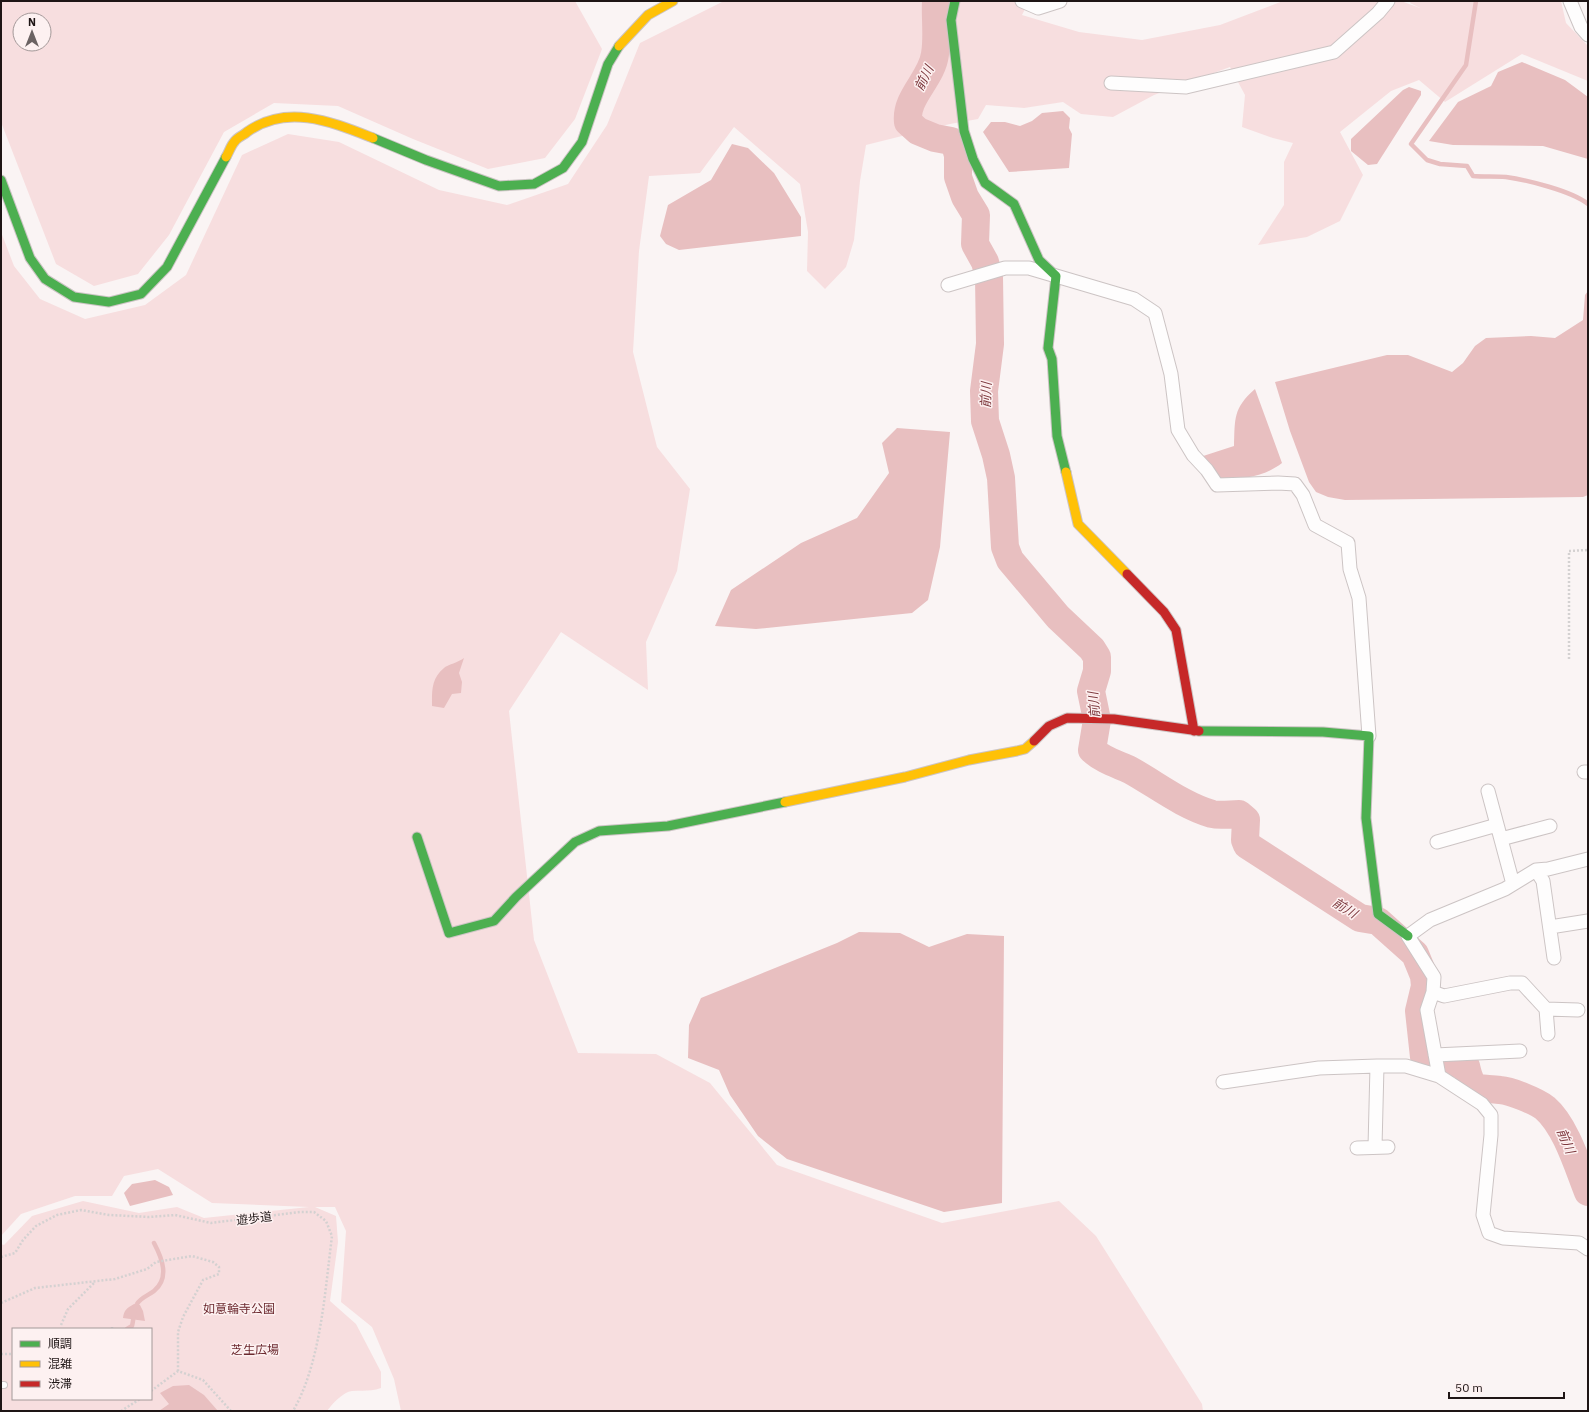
<svg xmlns="http://www.w3.org/2000/svg" width="1589" height="1412" font-family="'IBM Plex Sans','Noto Sans JP',sans-serif">
	<style>
		.green { fill: #f7dedf; fill-rule: evenodd }
		.water { fill: #e8bfc0 }
		.lines { fill: none; stroke-linecap: round; stroke-linejoin: round }
		.stream { stroke: #e8bfc0; stroke-width: 4.5 }
		.river { stroke: #e8bfc0; stroke-width: 28 }
		.lane-casing { stroke: #ccc4c4; stroke-width: 8 }
		.street-casing { stroke: #ccc4c4; stroke-width: 15 }
		.fast-casing { stroke: #ccc4c4; stroke-width: 11 }
		.slow-casing { stroke: #ccc4c4; stroke-width: 11 }
		.jam-casing { stroke: #ccc4c4; stroke-width: 11 }
		.path { stroke: #d4d1d1; stroke-width: 2.5; stroke-dasharray: 2 2; stroke-linecap: butt }
		.lane { stroke: #fefdfd; stroke-width: 6 }
		.street { stroke: #fefdfd; stroke-width: 13 }
		.fast { stroke: #4caf50; stroke-width: 9 }
		.slow { stroke: #ffc107; stroke-width: 9 }
		.jam { stroke: #c62828; stroke-width: 9 }
		.labels { text-anchor: middle; dominant-baseline: central; stroke-width: 3; stroke-linejoin: round; paint-order: stroke }
		.street-label { font-size: 12px; fill: #1e1515; stroke: #fdf1f1 }
		.park-label { font-size: 12px; fill: #6c292f; stroke: #fdf1f1 }
		.water-label { font-size: 13px; font-style: italic; fill: #7d383d; stroke: #fdf1f1 }
	</style>
	<rect width="100%" height="100%" fill="#faf4f4"/>
	<path class="green" d="M1,1h574l27,48 -27,70 -30,39 -57,11 -75,-30 -75,-33 -64,-3 -50,29 -55,103 -31,39 -44,12 -38,-22 -55,-142zM20,20h24v24h-24z
		M724,1h305l-7,14 57,17 63,8 78,-15 63,-24h118l19,7 -10,-5 1,-2h150l5,22 22,23v35l-66,-27 -77,48 -26,-22 -28,11 -51,41 23,43 -23,46 -33,16 -49,8 26,-40v-43l9,-19 -20,-5 -31,-11 3,-32 -15,-28 -76,28 -41,22 -32,-3 -18,-12 -39,6 -38,-3 -8,14 -28,5 -84,21 -6,36 -6,59 -8,27 -21,22 -18,-18 1,-39 -8,-48 -66,-57 -34,46 -51,3 -10,75 -6,101 24,95 33,42 -13,82 -31,71 2,48 -87,-58 -52,79 25,229 44,113 78,1 54,29 67,82 165,58 117,-22 37,35 106,168 1,7h-802l-7,-32 -22,-52 -31,-25 5,-71 -11,-24h-20l21,9 2,26 -8,59 26,23 25,48v16c-10,4 -18,2 -29,3 -9,1 -20,13 -25,20h-326v-167l3,1 28,-29 51,-15 56,12 38,-6 27,11 105,-11 -97,-4 -54,-34 -34,7 -12,20h-37l-54,18 -20,22v-1004l13,34 26,33 45,20 60,-14 41,-30 56,-120 46,-21 51,8 100,48 68,15 61,-21 39,-59 33,-82zM13,1329h138v70h-138z"/>
	<path class="water" d="M1522,62l43,18 23,17v62l-45,-13 -90,-1 -24,-4 29,-39 33,-16 7,-14z
		M1409,87l12,4v4l-44,69 -9,1 -17,-14v-12l52,-49z
		M1063,111l7,7 -1,10 3,6 -3,34 -60,4 -26,-40 8,-10h14l15,4 12,-5 10,-8z
		M732,144l16,4 26,25 27,44v19l-122,14 -13,-6 -6,-8 8,-31 43,-25z
		M1588,291v204l-5,2 -238,3 -17,-3 -12,-5 -7,-10 -19,-51 -15,-49 112,-27h21l44,17 11,-9 12,-17 11,-8 45,-2 24,2 28,-18 2,-25z
		M1255,389l27,74c-19,15 -42,15 -66,19l-19,-24 37,-12c1,-27 -1,-38 21,-57z
		M897,428l53,4 -10,115 -12,53 -16,13 -156,16 -41,-3 16,-36 70,-47 56,-25 32,-45 -7,-30z
		M464,658l-5,15 3,9 -1,11 -9,1 -8,14 -12,-2c0,-15 -1,-27 12,-38 3,-3 15,-6 20,-10z
		M859,932l41,1 29,14 38,-13 37,2 -2,267 -58,9 -157,-53 -29,-23 -28,-41 -11,-25 -31,-12 1,-33 12,-27 136,-55z
		M155,1180l14,7 4,8 -43,11 -6,-13 8,-9z
		M134,1304l6,1 3,6 2,10 -22,-3c1,-8 4,-10 11,-14z
		M189,1385l15,10 14,16h-59l10,-7 -9,-11 13,-7z"/>
	<g class="lines">
		<path class="stream" d="M1476,1l-10,64 -55,79 16,16 13,4 27,2 6,10c11,1 22,0 33,1 21,3 66,14 82,27
			M127,1329l5,-3c2,-7 1,-15 5,-22 3,-6 12,-9 17,-13 16,-13 8,-33 0,-48"/>
		<path class="river" d="M936,1c-1,17 2,36 -1,53 -3,25 -30,43 -27,68l10,9 17,7 16,3 4,4 3,10v22l7,20 11,18 -1,29 10,18 4,15 1,67 -6,47 1,30 11,34 5,23 4,69 5,13 48,57 34,32 5,8v14l-6,20 6,29 -5,30c11,10 25,14 38,20 27,15 52,35 82,44 8,2 19,0 27,0l7,6 -1,20 2,5 113,73 18,3 37,33 9,22 1,10 -6,25 5,46 19,8 7,-3 16,4c6,27 11,21 34,24 11,1 36,11 45,18 21,18 33,59 43,84"/>
		<g class="lane-casing">
			<path id="lane" d="M1,1385h3"/>
		</g>
		<g class="street-casing">
			<path id="street" d="M1022,1l16,7 22,-7
				M1570,1l11,26 7,8
				M1111,83l75,4 148,-35 44,-39 10,-12
				M948,285l57,-17h24l105,31 21,14 16,61 7,56 15,25 14,15 10,15 61,-2 17,1 8,11 12,30 33,18 2,26 9,29 10,138
				M1584,772h4
				M1488,791l25,93
				M1501,839l49,-13
				M1437,842l60,-17
				M1588,859l-40,10 -12,1 -31,19 -75,31 -22,16 26,41 -1,15 -6,18 12,66 43,28 9,11v20l-8,80 6,18 14,5 76,5 9,6
				M1536,870l7,11 11,77
				M1550,927l38,-6
				M1433,992l11,4 66,-13h12l24,26 2,25
				M1546,1009l32,1
				M1435,1055l85,-4
				M1223,1082l96,-14 58,-2h29l33,10
				M1375,1147l2,-81
				M1357,1148l31,-1"/>
		</g>
		<g class="fast-casing">
			<path id="fast" d="M955,1l-4,19 13,111 9,28 12,24 29,21 25,56 17,16 -8,72 4,11 5,77 9,36
				M373,138l53,22 73,26 35,-2 29,-16 19,-26 26,-78 11,-18
				M1,180l29,78 15,21 29,18 35,5 32,-8 26,-27 59,-110
				M1199,731l124,1 46,4 -3,82 12,96 30,22
				M417,837l32,96 45,-12 22,-24 59,-55 24,-11 69,-5 117,-24"/>
		</g>
		<g class="slow-casing">
			<path id="slow" d="M619,46l29,-31 25,-14
				M226,157c3,-5 5,-12 9,-16 3,-4 9,-6 12,-9 40,-29 85,-10 126,6
				M1066,472l12,52 49,50
				M785,802l120,-25 64,-17 48,-9 8,-2 9,-8"/>
		</g>
		<g class="jam-casing">
			<path id="jam" d="M1127,574l37,38 12,18 18,101
				M1034,741l15,-15 18,-8 47,1 85,12"/>
		</g>
		<path class="path" d="M1569,659v-108l19,-1
			M1,1257l14,-4 8,-13 13,-14 21,-11 24,-5 28,5 40,2 26,-2 36,8 89,-11h14l12,9 6,15c-7,54 -11,127 -39,175
			M1,1303l34,-15 80,-9 32,-10 9,-7 36,-6 21,6 6,5v7l-16,6 -20,37 -5,15v39
			M61,1325l7,-16 27,-27
			M112,1329v-3
			M1,1354h12
			M151,1391l27,-20 25,9 28,31
			M121,1411l19,-12"/>
		<use href="#lane" class="lane"/>
		<use href="#street" class="street"/>
		<use href="#fast" class="fast"/>
		<use href="#slow" class="slow"/>
		<use href="#jam" class="jam"/>
	</g>
	<g class="labels">
		<g class="street-label">
			<text transform="translate(254 1218) rotate(-7)">遊歩道</text>
		</g>
		<g class="park-label">
			<text x="239" y="1308">如意輪寺公園</text>
			<text x="255" y="1349">芝生広場</text>
		</g>
		<g class="water-label">
			<text transform="translate(924 78) rotate(-64)">前川</text>
			<text transform="translate(986 395) rotate(-88)">前川</text>
			<text transform="translate(1094 705) rotate(-95)">前川</text>
			<text transform="translate(1345 908) rotate(32)">前川</text>
			<text transform="translate(1566 1141) rotate(67)">前川</text>
		</g>
	</g>
	<rect width="1589" height="1412" fill="none" stroke="#1e1515" stroke-width="4"/>
	<rect x="12" y="1328" width="140" height="72" fill="#fdf1f1" stroke="#a49999"/>
	<rect x="20" y="1341" width="20" height="6" fill="#4caf50" stroke="#a49999"/>
	<text x="48" y="1348" font-size="12" fill="#1e1515">順調</text>
	<rect x="20" y="1361" width="20" height="6" fill="#ffc107" stroke="#a49999"/>
	<text x="48" y="1368" font-size="12" fill="#1e1515">混雑</text>
	<rect x="20" y="1381" width="20" height="6" fill="#c62828" stroke="#a49999"/>
	<text x="48" y="1388" font-size="12" fill="#1e1515">渋滞</text>
	<g transform="translate(32 32)"><circle r="19" fill="#fdf1f1" stroke="#a49999"/>
	<path d="M0-3L7 15L0 10L-7 15Z" fill="#6b6363"/>
	<text y="-6" font-size="11" font-weight="bold" text-anchor="middle" fill="#1e1515">N</text>
	</g>
	<path d="M1449 1392v6h115v-6" fill="none" stroke="#1e1515" stroke-width="2"/>
	<text x="1455" y="1392" font-size="12" fill="#1e1515" stroke="#fdf1f1" stroke-width="3" paint-order="stroke">50 m</text>
</svg>
